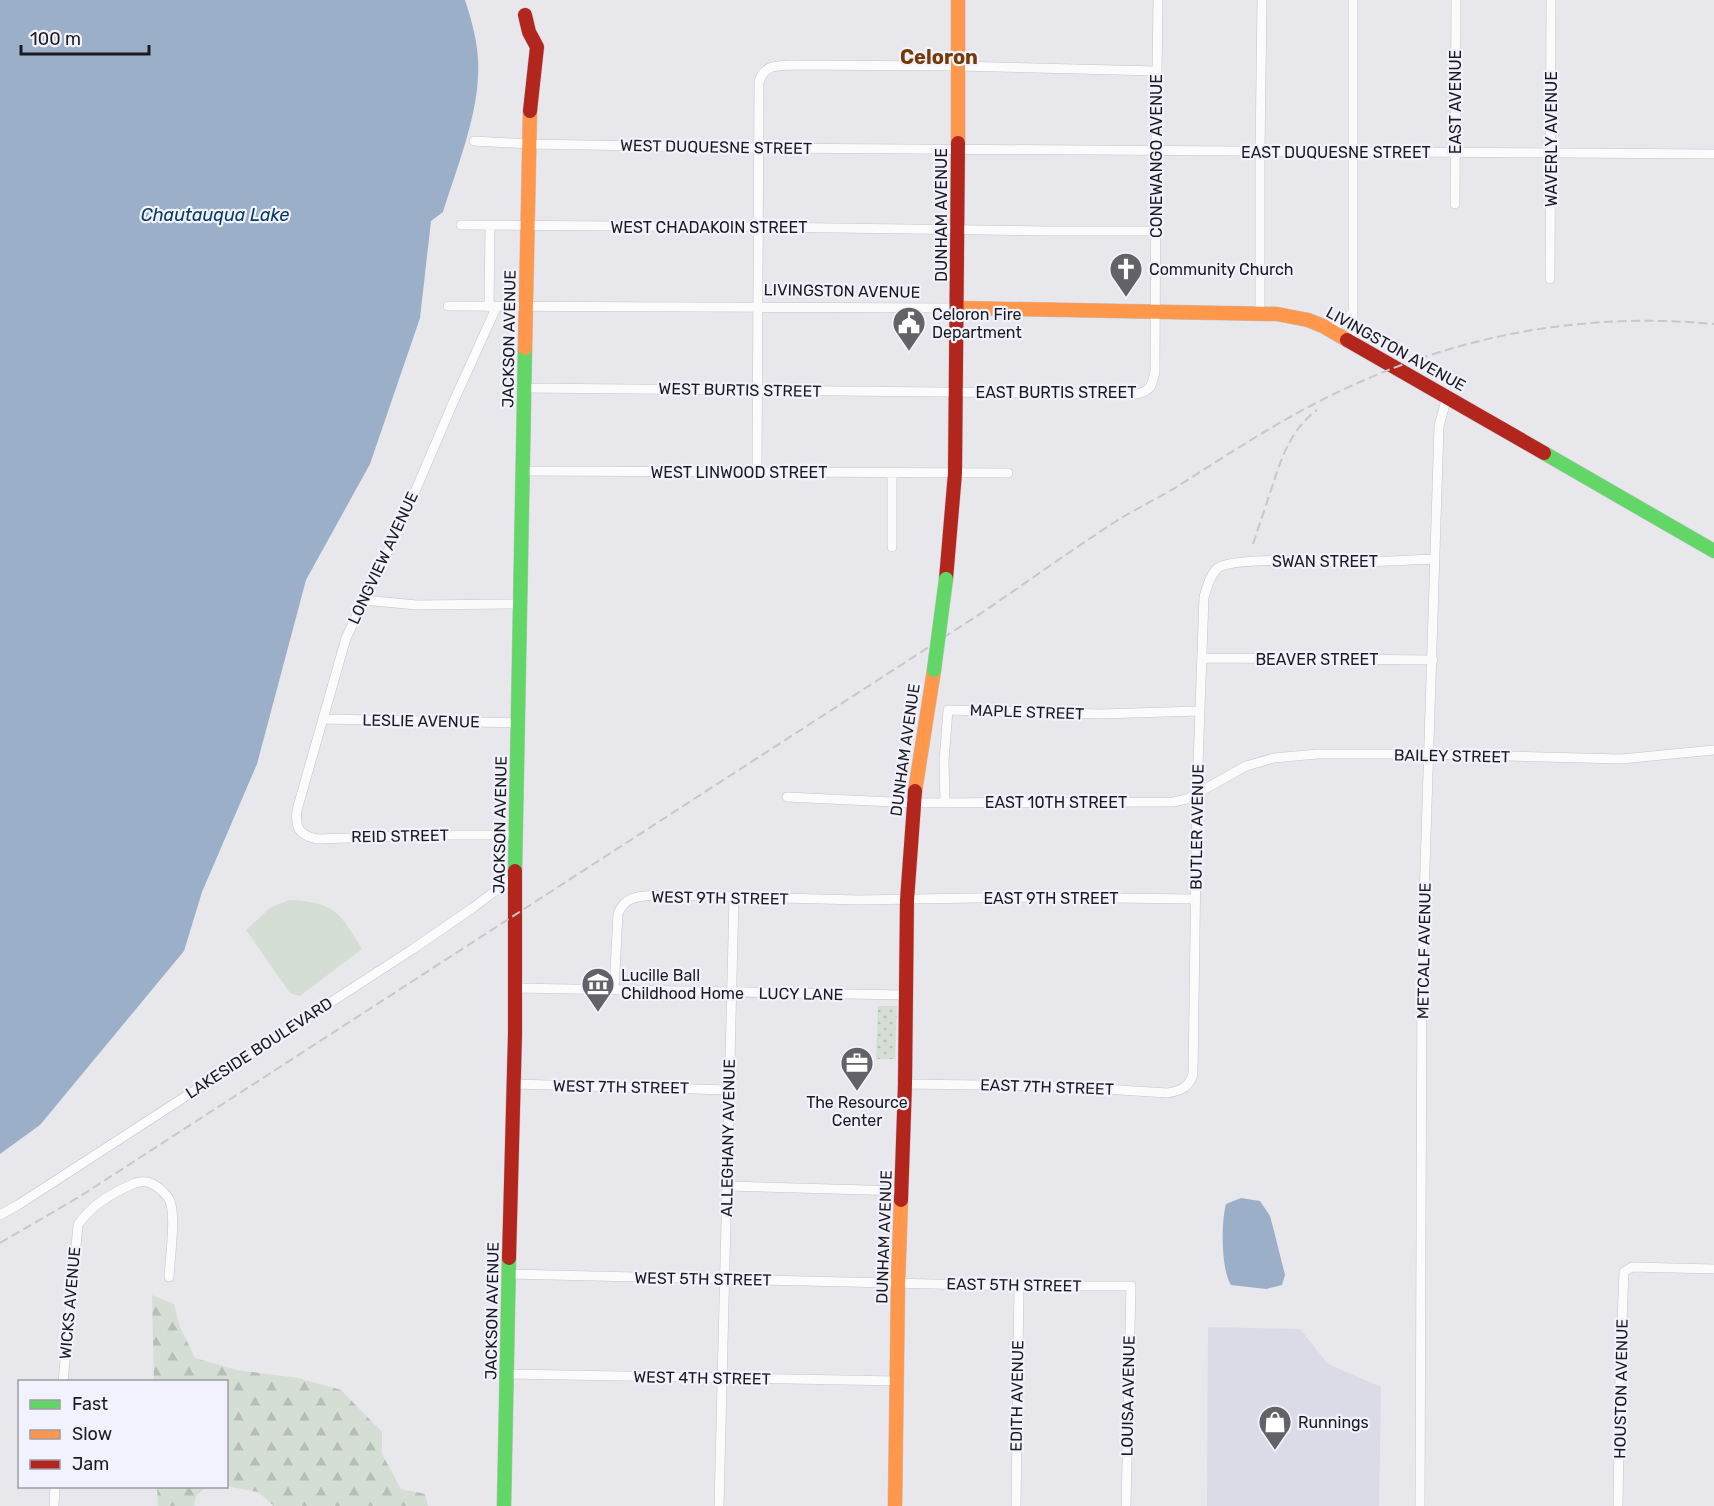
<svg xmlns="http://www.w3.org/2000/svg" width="1714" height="1506" font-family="Rubik,sans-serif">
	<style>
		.built { fill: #dadbe7 }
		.grass { fill: url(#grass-dots) }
		.forest { fill: url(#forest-firs) }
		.park { fill: #d5ded4 }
		.water { fill: #9bb0c8 }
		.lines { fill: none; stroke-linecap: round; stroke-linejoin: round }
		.street-casing { stroke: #c5c5c9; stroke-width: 10 }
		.fast-casing { stroke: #c5c5c9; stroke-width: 15 }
		.slow-casing { stroke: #c5c5c9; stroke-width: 15 }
		.jam-casing { stroke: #c5c5c9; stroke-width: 15 }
		.street { stroke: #fbfbfc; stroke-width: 9 }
		.fast { stroke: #63d668; stroke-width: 14 }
		.slow { stroke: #ff974d; stroke-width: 14 }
		.jam { stroke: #b3261e; stroke-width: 14 }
		.rail { stroke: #c8c8ca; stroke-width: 2; stroke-dasharray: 9 4.5; stroke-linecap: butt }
		.fast-bridge-casing { stroke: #c5c5c9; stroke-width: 15; stroke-linecap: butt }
		.fast-bridge { stroke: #63d668; stroke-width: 14 }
		.labels { text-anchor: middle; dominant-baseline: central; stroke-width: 4.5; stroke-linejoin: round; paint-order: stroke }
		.street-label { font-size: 16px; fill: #1b1b1f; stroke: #f1f2fd }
		.poi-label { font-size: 16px; fill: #1b1b1f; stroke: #f1f2fd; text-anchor: start }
		.water-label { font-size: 18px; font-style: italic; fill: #063a63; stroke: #f1f2fd }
		.quarter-label { font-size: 20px; font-weight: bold; fill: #753a07; stroke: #f1f2fd }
	</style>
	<defs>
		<pattern id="grass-dots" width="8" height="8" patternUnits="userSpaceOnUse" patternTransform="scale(1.5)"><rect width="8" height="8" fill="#d5ded4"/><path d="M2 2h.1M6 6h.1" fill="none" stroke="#b6beb6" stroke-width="1.8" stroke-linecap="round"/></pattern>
		<pattern id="forest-firs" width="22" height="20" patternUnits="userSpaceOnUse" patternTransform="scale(1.5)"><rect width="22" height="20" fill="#d5ded4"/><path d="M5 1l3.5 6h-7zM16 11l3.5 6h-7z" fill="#b6beb6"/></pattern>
	</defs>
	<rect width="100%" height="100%" fill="#e7e7ec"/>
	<path class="built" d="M1208,1327l92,2 28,35 53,23 -2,119h-172z"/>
	<path class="grass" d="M878,1006h19l-2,53h-19z"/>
	<path class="forest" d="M152,1295l22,9 6,23 15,31 42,12 61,8 43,12 41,42v22l19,35 24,5 3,12h-154l-16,-14 -32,-6v-104l-72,-1z
		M157,1487v-1l49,1 -10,9 -2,10h-36z"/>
	<path class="park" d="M290,900c45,2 50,13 72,49l-62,47 -10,-3 -44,-63 25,-23z"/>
	<path class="water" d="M0,0h465c8,24 15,51 13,77 -2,44 -22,93 -35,135l-12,9 -11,97 -50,146 -64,116 -49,184 -55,128 -18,59 -144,174 -40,29z
		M1241,1198l19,3 10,15 4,15 11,44 -3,10 -16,4 -35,-4c-10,-15 -10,-63 -5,-81z"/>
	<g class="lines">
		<g class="street-casing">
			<path id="street" d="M474,141l55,3 230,4 955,6
				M1455,204l1,-204
				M461,225l298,2 287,4h109
				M1550,279l1,-279
				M448,306l509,2
				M489,307l1,-81
				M496,308l-44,97 -50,117 -56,116 -49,172c-2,18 2,25 20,29l124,-4h75
				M1260,313v-161l2,-152
				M1329,329l17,-9 7,-8
				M1353,343v-343
				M524,388l613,6c15,-4 15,-9 18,-23l1,-222 2,-149
				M523,471l485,2
				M757,472l2,-390c5,-17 16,-16 31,-17l168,1 198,5
				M892,473v74
				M363,600l54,5 103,-1
				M1202,658l231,2
				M324,719l194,4
				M787,797l126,6 260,-1 14,-3 59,-33 28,-8 43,-4h112l192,5 93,-9
				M945,802l-1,-41 4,-51 153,4 98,-3
				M515,988l391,7
				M614,990l4,-76c7,-20 26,-18 44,-19l197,5 167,-3 169,2
				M513,1084l216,6
				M905,1084l151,2 111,7c13,-2 22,-5 26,-19l4,-281 7,-196c3,-10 6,-22 14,-29 15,-12 110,-6 134,-6 27,0 55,-2 83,-3
				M728,1186l174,5
				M0,1215l18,-10 395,-256 61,-42 41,-31
				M509,1274l510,12h112l-5,220
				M506,1374l392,7
				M63,1382l15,-157c12,-19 36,-33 57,-42 11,-3 17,-1 26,7 3,3 7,6 9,11 6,16 0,56 -1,76
				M54,1506l1,-20
				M719,1506l15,-609
				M1016,1506l3,-220
				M1420,1506l2,-543 17,-537 8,-29
				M1618,1506l2,-135 4,-99 8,-5 82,2"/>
		</g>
		<g class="fast-casing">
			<path id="fast" d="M1544,453l170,98
				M515,871l10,-523
				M504,1506l5,-248"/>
		</g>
		<g class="slow-casing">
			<path id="slow" d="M958,0v143
				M957,308l320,6 31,6 15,6 24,14
				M525,348l5,-237
				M915,791l19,-121
				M895,1506l3,-223 3,-83"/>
		</g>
		<g class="jam-casing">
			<path id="jam" d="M525,15l4,17 8,15 -7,64
				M1347,340l197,113
				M946,579l9,-106 3,-330
				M901,1200l4,-116 2,-184 8,-109
				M509,1258l6,-224v-163"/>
		</g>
		<use href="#street" class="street"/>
		<use href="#fast" class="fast"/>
		<use href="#slow" class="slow"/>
		<use href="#jam" class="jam"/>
		<path class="rail" d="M1253,544c6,-18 12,-36 18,-54 10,-31 19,-60 46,-80
			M0,1243l79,-46 904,-585c44,-30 87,-61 132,-90 20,-13 42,-23 63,-36 46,-29 91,-59 140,-84 124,-64 257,-91 396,-78"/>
		<g class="fast-bridge-casing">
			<path id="fast-bridge" d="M934,670l12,-91"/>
		</g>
		<use href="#fast-bridge" class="fast-bridge"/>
	</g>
	<defs>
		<g id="church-pin" transform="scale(1.725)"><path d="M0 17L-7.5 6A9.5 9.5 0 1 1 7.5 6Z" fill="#626267" stroke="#f1f2fd"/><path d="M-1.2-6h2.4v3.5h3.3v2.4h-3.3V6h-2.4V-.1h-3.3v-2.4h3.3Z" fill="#fff"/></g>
		<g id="civic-pin" transform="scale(1.725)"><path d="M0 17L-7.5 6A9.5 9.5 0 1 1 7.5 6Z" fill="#626267" stroke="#f1f2fd"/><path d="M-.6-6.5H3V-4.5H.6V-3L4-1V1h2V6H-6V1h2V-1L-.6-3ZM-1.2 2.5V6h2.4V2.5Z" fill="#fff"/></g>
		<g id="museum-pin" transform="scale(1.725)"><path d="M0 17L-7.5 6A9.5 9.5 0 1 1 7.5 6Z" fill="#626267" stroke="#f1f2fd"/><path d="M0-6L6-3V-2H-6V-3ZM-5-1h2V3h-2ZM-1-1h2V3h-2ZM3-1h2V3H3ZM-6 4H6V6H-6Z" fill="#fff"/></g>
		<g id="office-pin" transform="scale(1.725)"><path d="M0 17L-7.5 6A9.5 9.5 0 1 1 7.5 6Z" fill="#626267" stroke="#f1f2fd"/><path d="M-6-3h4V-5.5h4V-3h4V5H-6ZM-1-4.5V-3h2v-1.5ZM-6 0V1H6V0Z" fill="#fff"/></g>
		<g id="shop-pin" transform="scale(1.725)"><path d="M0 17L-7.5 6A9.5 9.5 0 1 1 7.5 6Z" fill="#626267" stroke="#f1f2fd"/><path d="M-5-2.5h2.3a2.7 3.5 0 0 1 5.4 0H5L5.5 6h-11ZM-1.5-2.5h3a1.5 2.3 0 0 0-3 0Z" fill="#fff"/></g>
	</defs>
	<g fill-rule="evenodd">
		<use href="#church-pin" x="1126" y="269"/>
		<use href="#civic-pin" x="909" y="323"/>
		<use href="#museum-pin" x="598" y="984"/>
		<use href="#office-pin" x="857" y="1063"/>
		<use href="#shop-pin" x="1275" y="1422"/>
	</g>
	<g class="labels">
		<g class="street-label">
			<text transform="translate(1455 102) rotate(-90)">EAST AVENUE</text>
			<text transform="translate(1551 139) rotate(-90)">WAVERLY AVENUE</text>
			<text transform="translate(716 147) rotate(1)">WEST DUQUESNE STREET</text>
			<text x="1336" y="152">EAST DUQUESNE STREET</text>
			<text transform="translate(1156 156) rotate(-90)">CONEWANGO AVENUE</text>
			<text transform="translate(941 215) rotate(-90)">DUNHAM AVENUE</text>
			<text x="709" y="227">WEST CHADAKOIN STREET</text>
			<text transform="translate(842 291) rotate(1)">LIVINGSTON AVENUE</text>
			<text transform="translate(509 339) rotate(-89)">JACKSON AVENUE</text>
			<text transform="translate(1396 349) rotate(29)">LIVINGSTON AVENUE</text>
			<text transform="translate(740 390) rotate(1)">WEST BURTIS STREET</text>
			<text x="1056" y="392">EAST BURTIS STREET</text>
			<text x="739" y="472">WEST LINWOOD STREET</text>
			<text transform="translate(383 558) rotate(-65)">LONGVIEW AVENUE</text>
			<text x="1325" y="561">SWAN STREET</text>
			<text x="1317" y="659">BEAVER STREET</text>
			<text transform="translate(1027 712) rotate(2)">MAPLE STREET</text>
			<text transform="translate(421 721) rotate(1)">LESLIE AVENUE</text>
			<text transform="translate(905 750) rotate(-82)">DUNHAM AVENUE</text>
			<text transform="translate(1452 756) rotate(1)">BAILEY STREET</text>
			<text x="1056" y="802">EAST 10TH STREET</text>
			<text transform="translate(500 825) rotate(-89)">JACKSON AVENUE</text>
			<text transform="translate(1197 827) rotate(-89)">BUTLER AVENUE</text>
			<text transform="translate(400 836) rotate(-1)">REID STREET</text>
			<text transform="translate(720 898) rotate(1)">WEST 9TH STREET</text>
			<text x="1051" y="898">EAST 9TH STREET</text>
			<text transform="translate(1424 951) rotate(-89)">METCALF AVENUE</text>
			<text transform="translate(801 994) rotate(1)">LUCY LANE</text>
			<text transform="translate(259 1048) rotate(-33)">LAKESIDE BOULEVARD</text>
			<text transform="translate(621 1087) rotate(1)">WEST 7TH STREET</text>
			<text transform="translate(1047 1087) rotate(2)">EAST 7TH STREET</text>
			<text transform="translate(728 1138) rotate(-89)">ALLEGHANY AVENUE</text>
			<text transform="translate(884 1237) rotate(-88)">DUNHAM AVENUE</text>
			<text transform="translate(703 1279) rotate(1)">WEST 5TH STREET</text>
			<text transform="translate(1014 1285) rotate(1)">EAST 5TH STREET</text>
			<text transform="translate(70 1303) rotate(-85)">WICKS AVENUE</text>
			<text transform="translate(492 1311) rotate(-89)">JACKSON AVENUE</text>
			<text transform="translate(702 1378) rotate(1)">WEST 4TH STREET</text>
			<text transform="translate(1621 1389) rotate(-89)">HOUSTON AVENUE</text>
			<text transform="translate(1017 1396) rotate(-89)">EDITH AVENUE</text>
			<text transform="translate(1128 1396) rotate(-89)">LOUISA AVENUE</text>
		</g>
		<g class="poi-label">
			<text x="1149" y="269">Community Church</text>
			<text x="932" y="314">Celoron Fire<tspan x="932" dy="18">Department</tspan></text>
			<text x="621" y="975">Lucille Ball<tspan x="621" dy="18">Childhood Home</tspan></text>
			<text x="857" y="1102" text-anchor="middle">The Resource<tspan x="857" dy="18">Center</tspan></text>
			<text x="1298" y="1422">Runnings</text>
		</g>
		<g class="water-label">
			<text x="215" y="215">Chautauqua Lake</text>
		</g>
		<g class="quarter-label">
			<text x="939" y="57">Celoron</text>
		</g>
	</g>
	<rect x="18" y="1380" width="210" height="108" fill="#f1f2fd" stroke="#9b9ca4" stroke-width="1.5"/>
	<rect x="30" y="1400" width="30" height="9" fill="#63d668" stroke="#9b9ca4" stroke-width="1.5"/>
	<text x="72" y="1410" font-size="18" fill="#1b1b1f">Fast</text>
	<rect x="30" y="1430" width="30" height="9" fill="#ff974d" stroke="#9b9ca4" stroke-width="1.5"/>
	<text x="72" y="1440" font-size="18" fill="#1b1b1f">Slow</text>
	<rect x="30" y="1460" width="30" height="9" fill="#b3261e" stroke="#9b9ca4" stroke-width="1.5"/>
	<text x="72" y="1470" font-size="18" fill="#1b1b1f">Jam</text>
	<path d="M21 45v9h128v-9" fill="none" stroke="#1b1b1f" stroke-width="3"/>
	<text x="30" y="45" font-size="18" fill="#1b1b1f" stroke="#f1f2fd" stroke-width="4.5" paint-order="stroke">100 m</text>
</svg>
